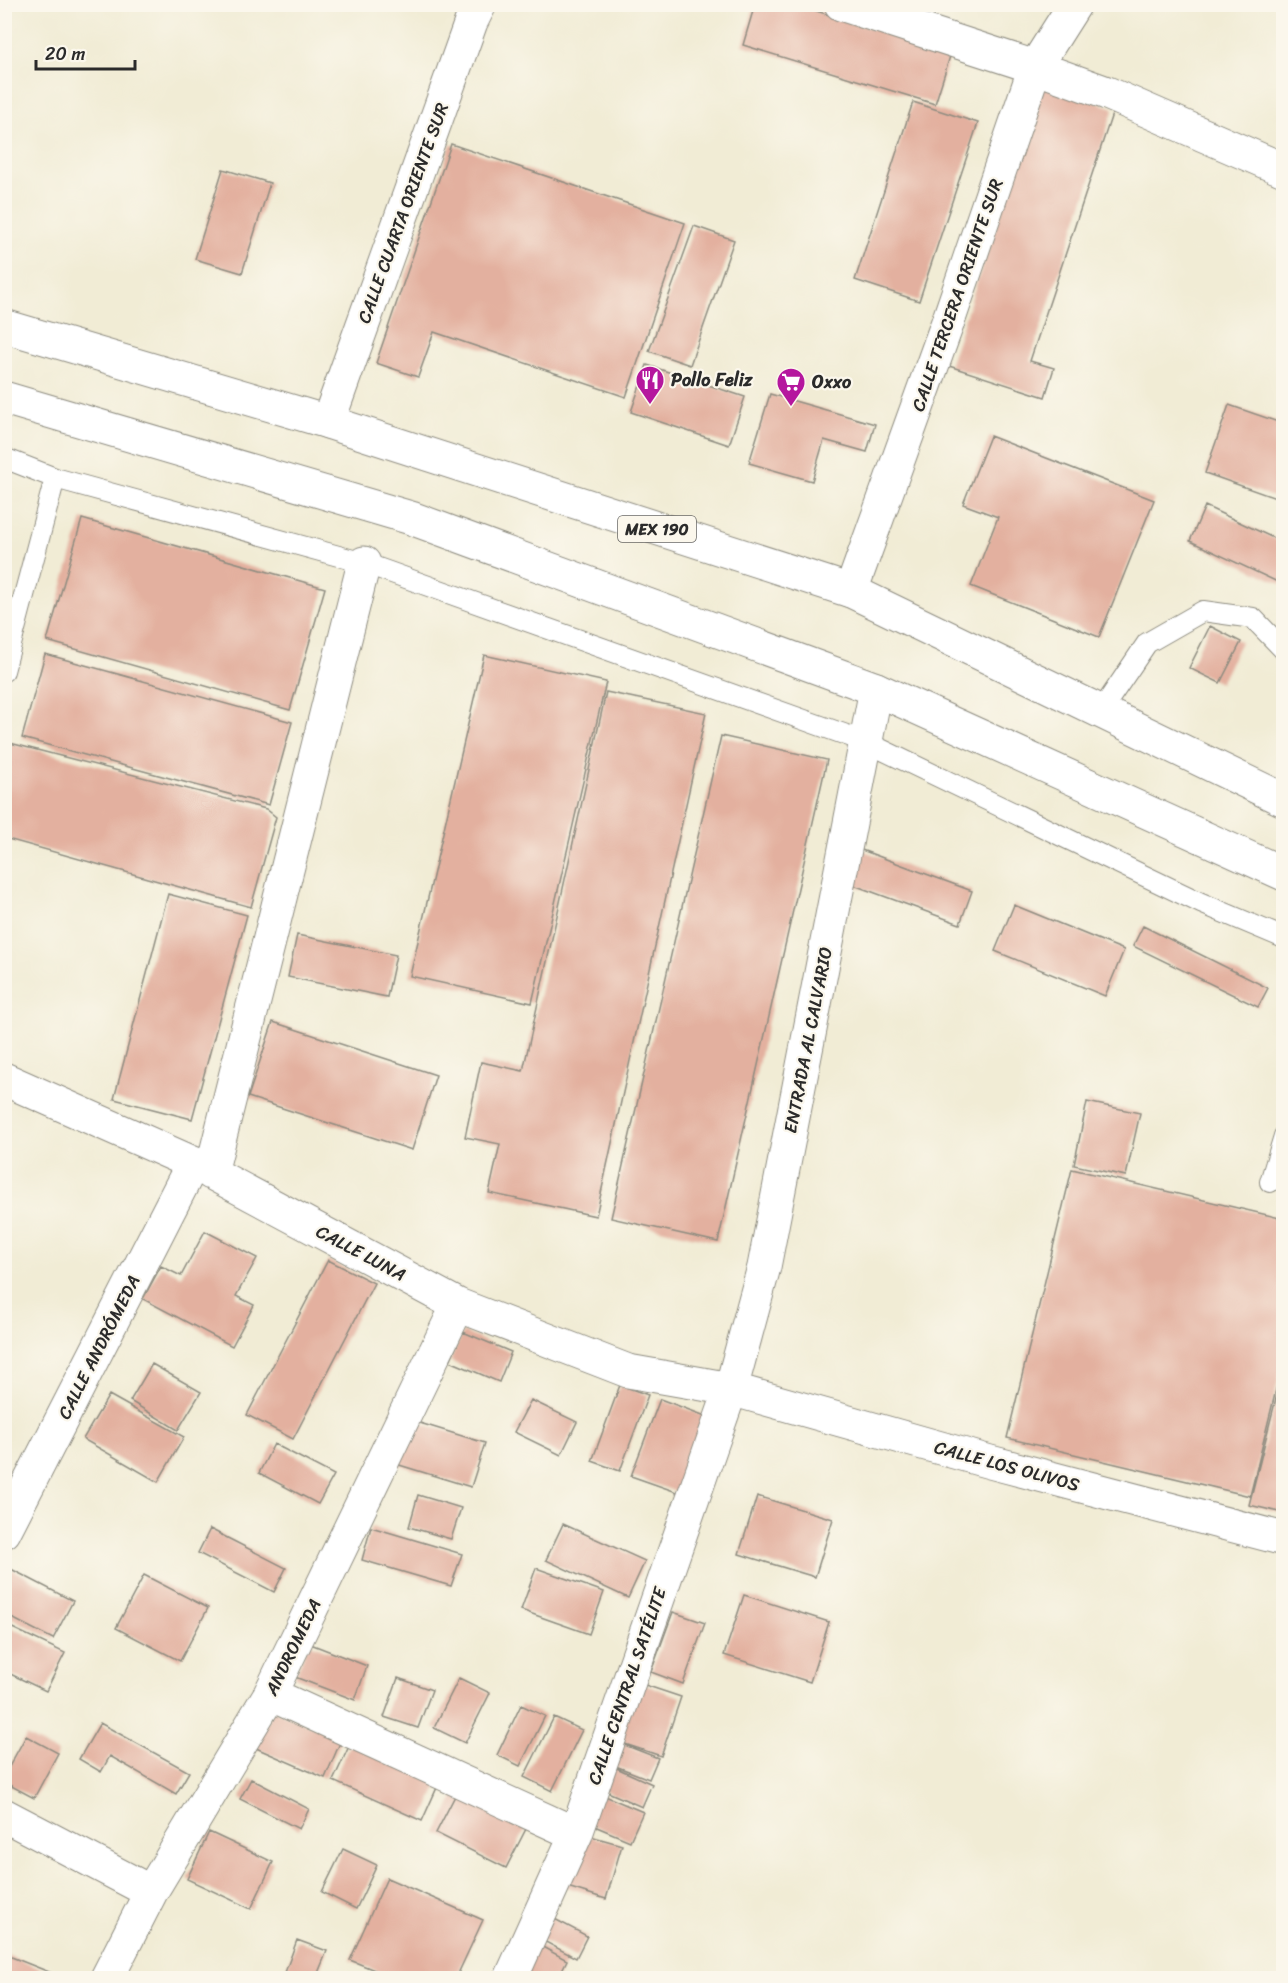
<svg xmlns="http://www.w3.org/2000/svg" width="1288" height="1983" font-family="Sriracha,sans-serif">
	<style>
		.building { fill: #e3b09f }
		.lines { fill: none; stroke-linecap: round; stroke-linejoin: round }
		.lane-casing { stroke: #8e8c80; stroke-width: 22 }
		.street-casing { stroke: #8e8c80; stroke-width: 35 }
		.primary-casing { stroke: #8e8c80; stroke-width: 35 }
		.lane { stroke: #fff; stroke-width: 20 }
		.street { stroke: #fff; stroke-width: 33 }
		.primary { stroke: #fff; stroke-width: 33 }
		.labels { text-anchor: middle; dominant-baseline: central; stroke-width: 4.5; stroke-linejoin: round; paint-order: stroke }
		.shield { fill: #fbf7ec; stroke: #696865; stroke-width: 1.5 }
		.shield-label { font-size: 16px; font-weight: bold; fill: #2b2b2b }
		.street-label { font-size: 18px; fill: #2b2b2b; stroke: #fbf7ec }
		.poi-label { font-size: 18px; font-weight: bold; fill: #2b2b2b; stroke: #fbf7ec; text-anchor: start }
	</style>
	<rect width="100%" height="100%" fill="#fbf7ec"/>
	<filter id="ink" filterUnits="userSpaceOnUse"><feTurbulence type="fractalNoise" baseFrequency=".0167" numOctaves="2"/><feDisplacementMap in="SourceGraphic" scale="12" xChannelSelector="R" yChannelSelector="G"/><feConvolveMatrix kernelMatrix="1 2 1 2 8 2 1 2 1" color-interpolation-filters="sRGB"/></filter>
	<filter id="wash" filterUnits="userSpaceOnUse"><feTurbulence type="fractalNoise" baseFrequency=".008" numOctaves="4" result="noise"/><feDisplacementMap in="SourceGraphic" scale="24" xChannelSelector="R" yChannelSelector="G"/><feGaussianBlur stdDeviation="1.35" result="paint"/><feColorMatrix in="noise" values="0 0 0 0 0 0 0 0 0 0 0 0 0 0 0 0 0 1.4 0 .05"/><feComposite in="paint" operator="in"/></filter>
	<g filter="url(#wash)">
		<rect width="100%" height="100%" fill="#f1ecd5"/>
		<g id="blocks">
			<path class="building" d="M755,4h39l157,49 -16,51 -192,-59z
				M980,4h22l-2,7z
				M1043,84l71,24 -84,253 24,7 -9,29 -96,-31z
				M913,102l65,21 -59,178 -64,-21z
				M451,144l234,79 -59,174 -192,-65 -16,45 -42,-14z
				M223,169l47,14 -28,90 -47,-14z
				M694,226l40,14 -44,125 -41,-14z
				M647,365l98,32 -16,48 -98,-33z
				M770,394l105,30 -8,28 -43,-12 -12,41 -63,-18z
				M1229,405l55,19v77l-79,-28z
				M990,436l164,64 -55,137 -128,-51 27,-69 -35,-13z
				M1205,506l79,37v42l-94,-44z
				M82,519l243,69 -35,122 -243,-69z
				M1210,626l31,16 -21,41 -31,-15z
				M45,654l247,68 -23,83 -247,-67z
				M484,655l122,27 -74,321 -122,-27z
				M606,692l100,21 -110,503 -107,-23 11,-49 -35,-7 16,-75 42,9z
				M721,736l106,24 -109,482 -107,-24z
				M10,743l256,66 10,8 -25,90 -247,-69v-78z
				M859,849l113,42 -12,33 -112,-41z
				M168,894l79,21 -55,204 -78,-20z
				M1014,905l110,45 -19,46 -110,-45z
				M1143,926l125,62 -10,19 -125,-61z
				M297,935l99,20 -9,42 -99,-20z
				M273,1022l163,53 -24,75 -164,-53z
				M1087,1102l53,11 -14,63 -52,-11z
				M1072,1169l212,50v138l-34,139 -243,-58z
				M205,1231l52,27 -21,38 18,9 -22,41 -89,-47 18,-33 20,10z
				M328,1260l46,23 -81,156 -46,-24z
				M463,1332l48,20 -12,30 -49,-21z
				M152,1364l49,28 -23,38 -48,-29z
				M1283,1371h1v142l-35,-8z
				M620,1385l28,10 -28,76 -28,-10z
				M109,1395l75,42 -26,45 -75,-43z
				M660,1399l56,21 -28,76 -57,-20z
				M531,1400l46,22 -16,33 -47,-23z
				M410,1420l75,23 -14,44 -75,-23z
				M274,1444l60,31 -16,29 -59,-31z
				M418,1495l43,13 -10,31 -42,-12z
				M757,1496l76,23 -18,58 -76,-23z
				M563,1524l82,37 -17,37 -82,-38z
				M371,1527l91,27 -11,32 -89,-26z
				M210,1529l76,39 -12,24 -76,-39z
				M9,1568l64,33 -20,38 -49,-25v-37z
				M536,1568l68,24 -15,42 -68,-24z
				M144,1575l64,33 -28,53 -64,-33z
				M744,1595l85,27 -19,60 -86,-27z
				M673,1612l32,11 -22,61 -32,-12z
				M4,1624l61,29 -19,38 -42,-20z
				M308,1643l59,23 -12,34 -60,-23z
				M398,1678l34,12 -14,38 -34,-11z
				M459,1678l31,15 -25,50 -31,-15z
				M639,1683l42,14 -20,59 -42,-14z
				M521,1705l24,11 -25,50 -23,-11z
				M272,1710l70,28 -17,40 -69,-30z
				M554,1717l28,13 -30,61 -28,-14z
				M100,1723l89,49 -13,22 -66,-38 -9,16 -22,-13z
				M26,1736l32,17 -24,45 -30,-16v-6z
				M351,1742l88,41 -17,38 -89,-40z
				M622,1744l36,14 -9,21 -36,-14z
				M612,1766l40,18 -10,23 -41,-18z
				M251,1779l58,30 -10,20 -59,-30z
				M459,1788l70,35 -23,45 -70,-35z
				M598,1793l45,19 -13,29 -45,-19z
				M209,1832l64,30 -22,47 -64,-30z
				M580,1833l42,12 -16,54 -42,-13z
				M343,1849l34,16 -21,44 -34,-17z
				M387,1878l96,42 -27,58h-62l-44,-18z
				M547,1915l40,21 -11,22 -40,-21z
				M297,1940l30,11 -11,27h-33z
				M535,1943l32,17 -9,18h-43z
				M4,1954l50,20 -2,4h-48z"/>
		</g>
	</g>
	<g filter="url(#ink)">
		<use href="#blocks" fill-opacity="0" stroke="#8e8c80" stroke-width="1.5"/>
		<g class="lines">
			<g class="lane-casing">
				<path id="lane" d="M4,458l51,20 309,85 502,179 335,161 83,35
					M4,671l51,-193
					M1101,711l46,-68 56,-32 50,7 31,32
					M1270,1182l14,-46"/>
			</g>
			<g class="street-casing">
				<path id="street" d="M841,4l194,63 72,26 177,77
					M328,422l143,-400 9,-18
					M851,591l98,-272 86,-252 40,-63
					M4,1079l189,84 265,142 170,66 103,18 259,73 294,77
					M211,1173l153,-610
					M4,1532l189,-369
					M270,1694l306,140
					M4,1815l147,77
					M107,1978l44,-86 119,-198 188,-389
					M511,1978l65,-144 155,-445 33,-122 112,-578"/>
			</g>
			<g class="primary-casing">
				<path id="primary" d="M4,326l324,96 523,169 433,209
					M4,398l407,120 465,171 408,185"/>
			</g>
			<use href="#lane" class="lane"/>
			<use href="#street" class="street"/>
			<use href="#primary" class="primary"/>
		</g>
	</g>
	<defs>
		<g id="restaurant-pin" transform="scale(1.5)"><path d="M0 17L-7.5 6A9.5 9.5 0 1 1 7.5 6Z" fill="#b5179e" stroke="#fbf7ec"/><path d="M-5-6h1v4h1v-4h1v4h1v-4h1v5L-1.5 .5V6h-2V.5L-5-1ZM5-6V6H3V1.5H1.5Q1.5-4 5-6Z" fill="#fff"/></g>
		<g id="supermarket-pin" transform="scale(1.5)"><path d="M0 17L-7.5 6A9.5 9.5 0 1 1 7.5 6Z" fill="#b5179e" stroke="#fbf7ec"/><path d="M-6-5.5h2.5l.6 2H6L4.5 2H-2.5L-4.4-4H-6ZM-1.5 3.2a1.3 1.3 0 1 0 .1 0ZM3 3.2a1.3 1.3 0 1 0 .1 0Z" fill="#fff"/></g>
	</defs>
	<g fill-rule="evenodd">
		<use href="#restaurant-pin" x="650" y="380"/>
		<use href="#supermarket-pin" x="791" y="382"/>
	</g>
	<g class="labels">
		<rect class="shield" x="618" y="516" width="78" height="26" rx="4.5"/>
		<g class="shield-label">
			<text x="657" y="529">MEX 190</text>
		</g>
		<g class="street-label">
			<text transform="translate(403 213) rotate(-70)">CALLE CUARTA ORIENTE SUR</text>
			<text transform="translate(957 295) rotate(-71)">CALLE TERCERA ORIENTE SUR</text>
			<text transform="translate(808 1040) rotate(-79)">ENTRADA AL CALVARIO</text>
			<text transform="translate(361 1253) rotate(28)">CALLE LUNA</text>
			<text transform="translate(99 1347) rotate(-63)">CALLE ANDRÓMEDA</text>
			<text transform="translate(1007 1466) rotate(15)">CALLE LOS OLIVOS</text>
			<text transform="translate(293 1647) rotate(-64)">ANDROMEDA</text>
			<text transform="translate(627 1686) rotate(-71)">CALLE CENTRAL SATÉLITE</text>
		</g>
		<g class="poi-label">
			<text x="671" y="380">Pollo Feliz</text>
			<text x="812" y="382">Oxxo</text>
		</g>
	</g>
	<rect width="1288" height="1983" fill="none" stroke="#fbf7ec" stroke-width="24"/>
	<path d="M36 60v9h99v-9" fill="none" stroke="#2b2b2b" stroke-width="3"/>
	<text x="45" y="60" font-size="18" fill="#2b2b2b" stroke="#fbf7ec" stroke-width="4.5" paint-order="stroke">20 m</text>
</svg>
